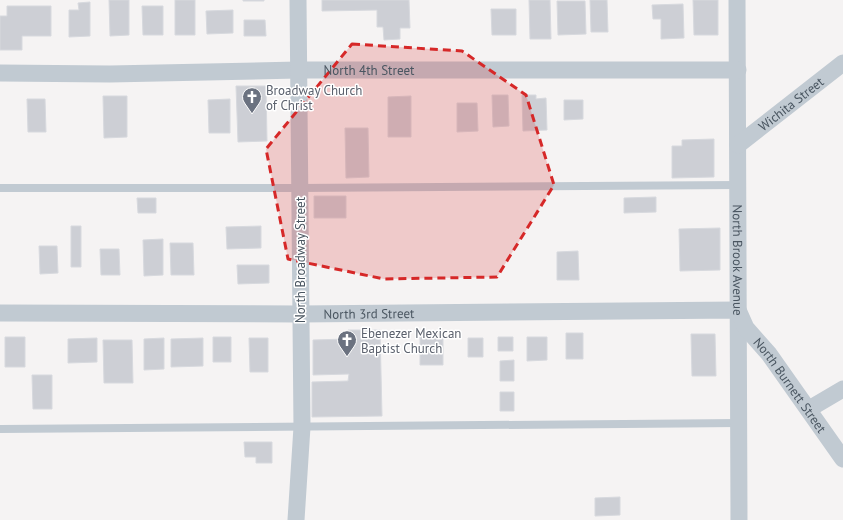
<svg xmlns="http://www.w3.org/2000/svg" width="843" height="520" font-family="'PT Sans',sans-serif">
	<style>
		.building { fill: #cdcfd5; stroke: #d7d9de }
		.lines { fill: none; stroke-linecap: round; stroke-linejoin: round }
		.service { stroke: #c1cad2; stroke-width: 8 }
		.minor { stroke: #c1cad2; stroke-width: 17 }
		.marked { fill: #d62828; fill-opacity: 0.2; stroke: #d62828; stroke-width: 3; stroke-dasharray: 8 5; stroke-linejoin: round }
		.labels { text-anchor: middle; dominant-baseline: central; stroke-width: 3; stroke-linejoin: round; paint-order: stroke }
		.street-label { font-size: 13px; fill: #4a5661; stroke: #fff }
		.worship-label { font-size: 13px; fill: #5b616d; stroke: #fff; text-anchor: start }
	</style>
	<rect width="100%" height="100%" fill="#f5f3f3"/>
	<path class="building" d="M109,0h20v35l-19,1z
		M175,0h20v35h-20z
		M243,0h21v1h-21z
		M322,0h87l1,28h-10v11l-16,1 -1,-13h-6v-17l-55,1z
		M529,0h21l1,39h-21z
		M590,0h17l1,32h-17z
		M693,0h25v35h-24z
		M557,1h28l1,33 -28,1z
		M90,2v34l-21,1v-27h10l-1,-7z
		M683,4l1,34 -23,1v-20h-8l-1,-14z
		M7,6h44v30h-29v14h-22v-34h7z
		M142,6h21v29h-20z
		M491,9h25v26h-24z
		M233,10v23l-26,1 -1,-23z
		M244,20h21l1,16h-22z
		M236,86h30l1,55 -29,1z
		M492,95h16l1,31 -16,1z
		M522,95h14v4l10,-1 1,32 -24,1z
		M103,96h24v41l-23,1z
		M411,96v41h-23v-40z
		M27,99h18l1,33h-18z
		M230,99v34h-21l-1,-33z
		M564,100h19v19l-19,1z
		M457,103h20l1,28 -21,1z
		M345,128h23l1,49 -23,1z
		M714,139v38l-42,1v-32h10v-6z
		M314,196h32v22h-32z
		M656,197v15l-32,1v-15z
		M137,198h19v15h-18z
		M71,226h10v41h-10z
		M261,226v22l-34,1 -1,-22z
		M720,228v42l-40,1 -1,-42z
		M163,239v36l-19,1 -1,-36z
		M170,243h23l1,32h-23z
		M39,246h18l1,27 -18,1z
		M100,249h19l1,26h-19z
		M578,251l1,29h-22v-28z
		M237,265h32v18l-31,1z
		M348,330h32l2,86 -70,1v-35l36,-1 1,-7 -36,1v-35l34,-1z
		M443,333v32h-23v-31z
		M566,333h17v26h-17z
		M691,334h24l1,42h-24z
		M5,337h20v30h-20z
		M213,337h18v25h-18z
		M498,337h15v14h-15z
		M527,337h20v23l-20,1z
		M97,338v24l-29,1v-24z
		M164,338v31l-20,1v-31z
		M203,338v28l-32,1v-28z
		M249,338h19v34h-18z
		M468,338h15v19h-15z
		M103,340h29l1,43h-29z
		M514,360v21h-14v-20z
		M32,375h20v34h-19z
		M500,392h14v19h-14z
		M244,442h28v21h-16v-6h-11z
		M620,497v18l-25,1v-18z"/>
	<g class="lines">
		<path class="service" d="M0,188h299l439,-3
			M0,429l739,-6"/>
		<g class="minor">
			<path id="s1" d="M737,0l2,520"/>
			<path id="s2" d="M0,73l110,1 188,-4h440"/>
			<path id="s3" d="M738,145l105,-82"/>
			<path id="s4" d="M0,313l300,1 438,-4 8,18 23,26 74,105"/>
			<path d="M809,409l34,-20"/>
			<path d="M296,520l6,-93 -4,-427"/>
		</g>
	</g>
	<path class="marked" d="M352,44l110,7 64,44 28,90 -57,92 -113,2 -96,-20 -22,-110z"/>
	<defs>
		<g id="church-pin" transform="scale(1)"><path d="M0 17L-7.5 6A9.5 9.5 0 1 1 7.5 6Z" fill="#6b7280" stroke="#fff"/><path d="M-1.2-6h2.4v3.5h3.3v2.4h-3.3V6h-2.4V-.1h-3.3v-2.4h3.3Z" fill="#fff"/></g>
	</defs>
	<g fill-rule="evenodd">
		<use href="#church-pin" x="252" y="97"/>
		<use href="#church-pin" x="347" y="340"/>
	</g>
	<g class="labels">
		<g class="street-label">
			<text stroke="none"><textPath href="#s2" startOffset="369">North 4th Street</textPath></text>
			<text stroke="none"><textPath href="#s3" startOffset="67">Wichita Street</textPath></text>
			<text transform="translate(300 260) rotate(-90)">North Broadway Street</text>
			<text stroke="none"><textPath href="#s1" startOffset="260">North Brook Avenue</textPath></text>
			<text stroke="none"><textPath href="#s4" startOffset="369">North 3rd Street</textPath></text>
			<text stroke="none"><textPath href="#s4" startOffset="830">North Burnett Street</textPath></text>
		</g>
		<g class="worship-label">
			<text x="266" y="90">Broadway Church<tspan x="266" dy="15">of Christ</tspan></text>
			<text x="361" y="333">Ebenezer Mexican<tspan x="361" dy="15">Baptist Church</tspan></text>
		</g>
	</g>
</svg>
